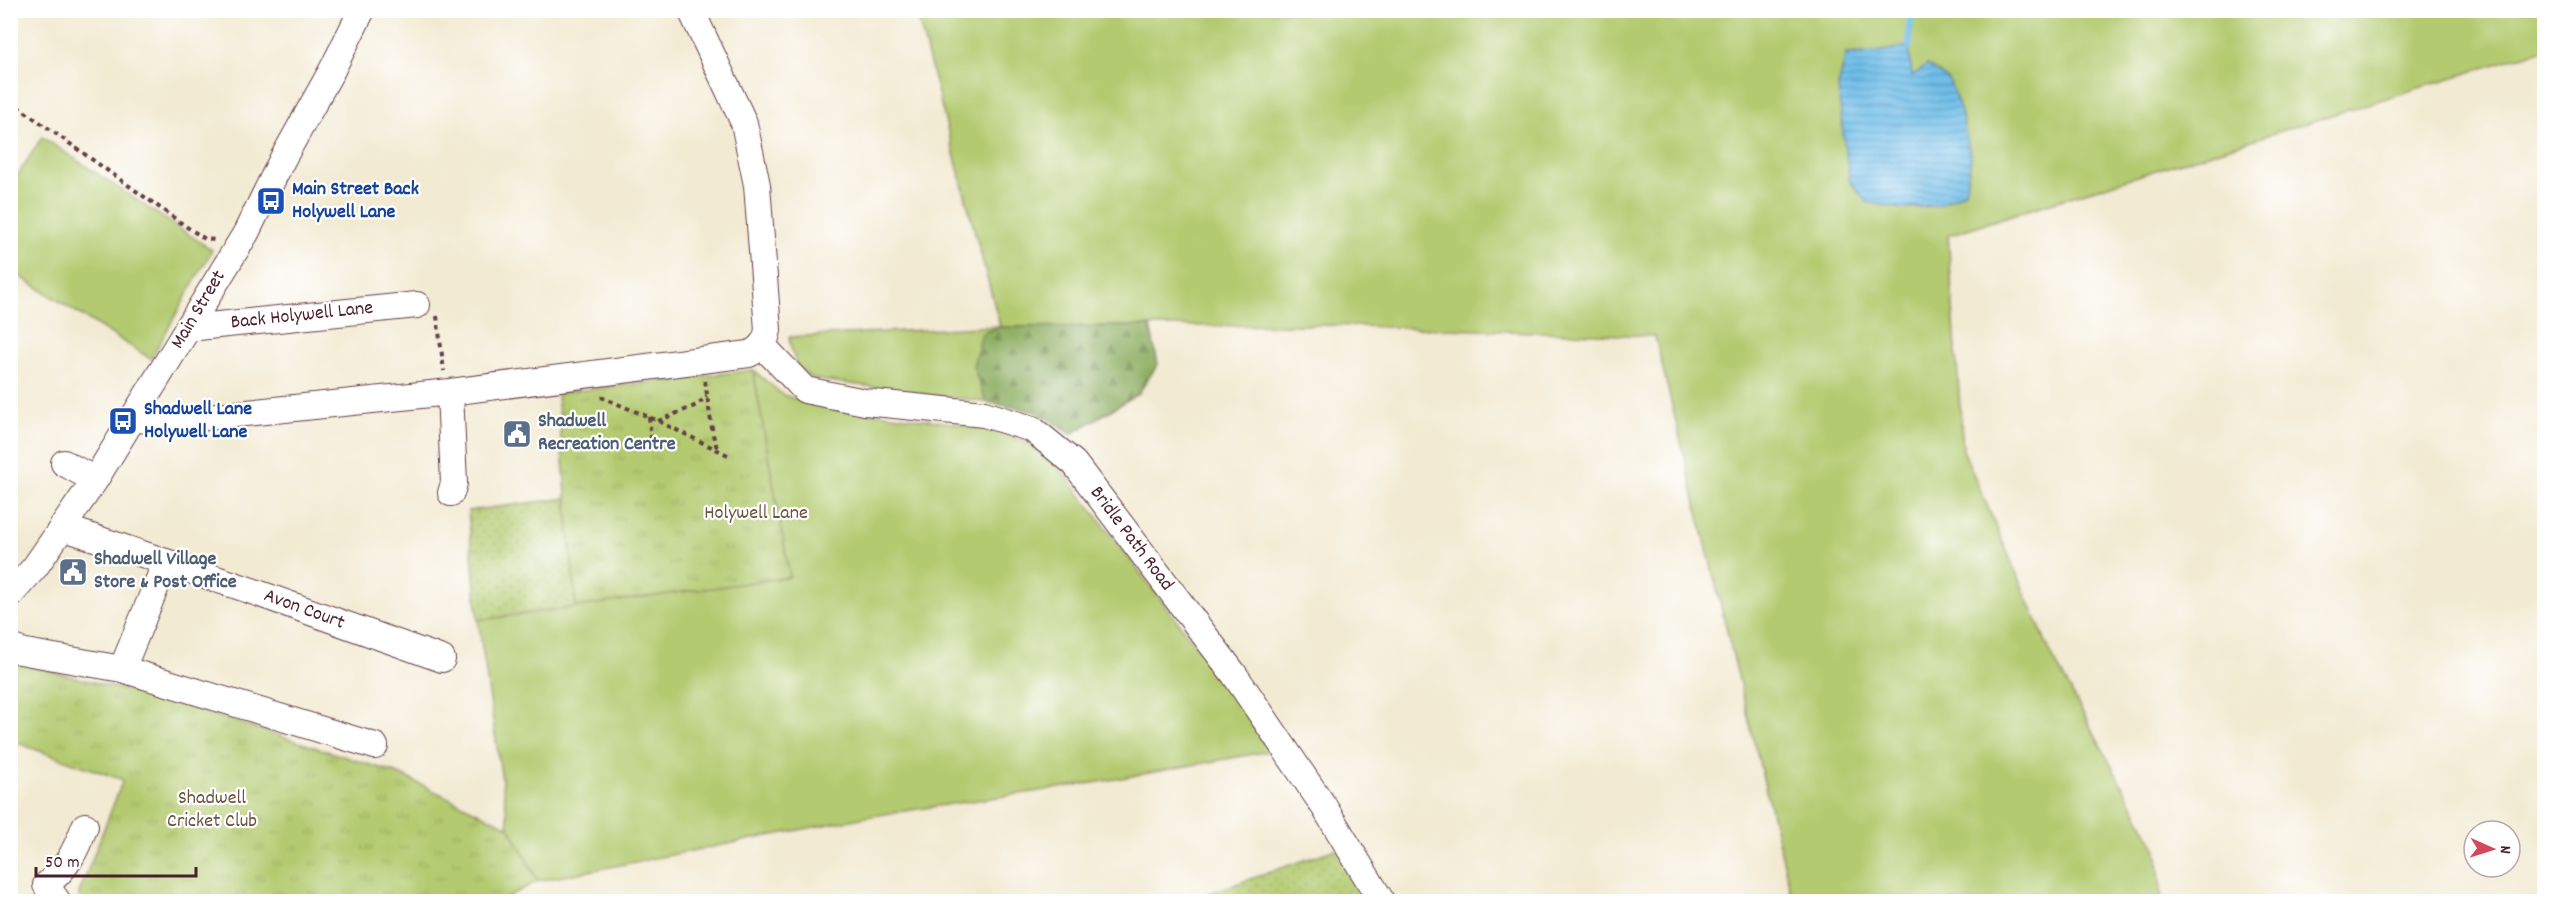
<svg xmlns="http://www.w3.org/2000/svg" width="2555" height="912" font-family="Dekko,sans-serif">
	<style>
		.grass { fill: #b3ca6f; stroke: #7e744d; stroke-width: 1.5 }
		.forest { fill: url(#forest-firs); stroke: #6c6646; stroke-width: 1.5 }
		.park { fill: url(#park-tufts); stroke: #7e744d; stroke-width: 1.5 }
		.garden { fill: url(#garden-dots); stroke: #7e744d; stroke-width: 1.5 }
		.water { fill: url(#water-rules); stroke: #5c6e8a; stroke-width: 1.5 }
		.lines { fill: none; stroke-linecap: round; stroke-linejoin: round }
		.stream { stroke: #6ebee9; stroke-width: 7 }
		.minor-casing { stroke: #633d44; stroke-width: 28 }
		.path { stroke: #633d44; stroke-width: 4; stroke-dasharray: 4.5 4.5; stroke-linecap: butt }
		.minor { stroke: #fff; stroke-width: 26 }
		.labels { text-anchor: middle; dominant-baseline: central; stroke-width: 4.5; stroke-linejoin: round; paint-order: stroke }
		.transit-label { font-size: 20px; font-weight: bold; fill: #164399; stroke: #fff; text-anchor: start }
		.street-label { font-size: 20px; fill: #4a1f2b; stroke: #fff }
		.service-label { font-size: 20px; font-weight: bold; fill: #4e5e75; stroke: #fff; text-anchor: start }
		.park-label { font-size: 20px; fill: #6a523f; stroke: #fff }
	</style>
	<defs>
		<pattern id="forest-firs" width="22" height="20" patternUnits="userSpaceOnUse" patternTransform="scale(1.5)"><rect width="22" height="20" fill="#8eae62"/><path d="M5 1l3.5 6h-7zM16 11l3.5 6h-7z" fill="#768d51"/></pattern>
		<pattern id="park-tufts" width="24" height="20" patternUnits="userSpaceOnUse" patternTransform="scale(1.5)"><rect width="24" height="20" fill="#b3ca6f"/><path d="M3 7l-1-3M5 7V3M7 7l1-3M15 17l-1-3M17 17v-4M19 17l1-3" fill="none" stroke="#9bad60"/></pattern>
		<pattern id="garden-dots" width="8" height="8" patternUnits="userSpaceOnUse" patternTransform="scale(1.5)"><rect width="8" height="8" fill="#b3ca6f"/><path d="M2 2h.1M6 6h.1" fill="none" stroke="#9bad60" stroke-width="1.8" stroke-linecap="round"/></pattern>
		<pattern id="water-rules" width="6" height="5" patternUnits="userSpaceOnUse" patternTransform="scale(1.5)"><rect width="6" height="5" fill="#6ebee9"/><path d="M0 2.5h6" fill="none" stroke="#5c9abd"/></pattern>
	</defs>
	<rect width="100%" height="100%" fill="#fff"/>
	<filter id="ink" filterUnits="userSpaceOnUse"><feTurbulence type="fractalNoise" baseFrequency=".0167" numOctaves="2"/><feDisplacementMap in="SourceGraphic" scale="12" xChannelSelector="R" yChannelSelector="G"/><feConvolveMatrix kernelMatrix="1 2 1 2 8 2 1 2 1" color-interpolation-filters="sRGB"/></filter>
	<filter id="wash" filterUnits="userSpaceOnUse"><feTurbulence type="fractalNoise" baseFrequency=".008" numOctaves="4" result="noise"/><feDisplacementMap in="SourceGraphic" scale="24" xChannelSelector="R" yChannelSelector="G"/><feGaussianBlur stdDeviation="1.35" result="paint"/><feColorMatrix in="noise" values="0 0 0 0 0 0 0 0 0 0 0 0 0 0 0 0 0 1.4 0 .05"/><feComposite in="paint" operator="in"/></filter>
	<g filter="url(#wash)">
		<rect width="100%" height="100%" fill="#f2ead2"/>
		<path class="grass" d="M916,11h1628v38l-596,186 15,215 89,206 105,194 5,51h-369l-138,-565 -326,-11 -329,2 -14,75 -173,-23c-19,-10 -20,-22 -24,-42l211,-11z
			M42,137l170,113 -61,109 -140,-88v-85z
			M753,370l30,25 29,9 183,25 35,15 33,28 213,278 -177,32 -228,34 -333,65 -29,-54 -31,-207 311,-43z"/>
		<path class="forest" d="M1150,326l8,38 -20,30 -67,40 -34,-22 -51,-10 -13,-36 9,-33 18,-6z"/>
		<path class="park" d="M753,370l37,207 -214,30 -19,-214z
			M10,661l167,42 222,71 110,53 29,54 -40,21 -418,-1 -1,-8 44,-113 -112,-39z"/>
		<path class="garden" d="M566,498l10,109 -98,13 -10,-109z
			M1339,848l31,46 -13,8 -167,-2z"/>
		<path class="water" d="M1909,46l3,30 15,-11 22,15 12,32 10,47 -6,33 -26,13 -36,4 -37,-7 -16,-21 -6,-39 -6,-55 8,-33 31,-2z"/>
		<g class="lines">
			<path class="stream" d="M1909,46l2,-36"/>
		</g>
	</g>
	<g filter="url(#ink)">
		<g class="lines">
			<g class="minor-casing">
				<path id="minor" d="M188,328l229,-23
					M762,345l43,45 60,12 119,12 48,15 42,34 160,211 89,131 59,97
					M450,392l4,91 -3,10
					M133,418l26,4 291,-30 299,-38c11,-5 17,-12 19,-24l-11,-145 -13,-62 -53,-113
					M64,463l31,17
					M62,527l187,63 193,69
					M10,595l25,-28 60,-87 151,-247 36,-73 50,-90 30,-60
					M10,646l10,5 102,18 253,77
					M122,669l44,-107
					M58,902l-12,-17c22,-18 29,-33 39,-59"/>
			</g>
			<path class="path" d="M10,101l174,124 21,14 10,1
				M437,316l7,55
				M705,381l8,54 5,16
				M601,397l57,24 70,34
				M658,421l39,-16 10,-9
				M648,448l3,-11 -2,-20"/>
			<use href="#minor" class="minor"/>
		</g>
	</g>
	<defs>
		<g id="bus-square" transform="scale(1.5)"><rect x="-9" y="-9" width="18" height="18" rx="4" fill="#1a4fb4" stroke="#fff"/><path d="M-5-6H5V4H4V6H2V4H-2V6H-4V4H-5ZM-3.5-4V0h7V-4ZM-3.5 1.2v1.5H-2V1.2ZM2 1.2v1.5H3.5V1.2Z" fill="#fff"/></g>
		<g id="civic-square" transform="scale(1.5)"><rect x="-9" y="-9" width="18" height="18" rx="4" fill="#5c6f8a" stroke="#fff"/><path d="M-.6-6.5H3V-4.5H.6V-3L4-1V1h2V6H-6V1h2V-1L-.6-3ZM-1.2 2.5V6h2.4V2.5Z" fill="#fff"/></g>
	</defs>
	<g fill-rule="evenodd">
		<use href="#bus-square" x="271" y="201"/>
		<use href="#bus-square" x="123" y="421"/>
		<use href="#civic-square" x="517" y="434"/>
		<use href="#civic-square" x="73" y="572"/>
	</g>
	<g class="labels">
		<g class="transit-label">
			<text x="292" y="190">Main Street Back<tspan x="292" dy="23">Holywell Lane</tspan></text>
			<text x="144" y="410">Shadwell Lane<tspan x="144" dy="23">Holywell Lane</tspan></text>
		</g>
		<g class="street-label">
			<text transform="translate(199 310) rotate(-59)">Main Street</text>
			<text transform="translate(302 316) rotate(-6)">Back Holywell Lane</text>
			<text transform="translate(1131 539) rotate(53)">Bridle Path Road</text>
			<text transform="translate(304 610) rotate(20)">Avon Court</text>
		</g>
		<g class="service-label">
			<text x="538" y="422">Shadwell<tspan x="538" dy="23">Recreation Centre</tspan></text>
			<text x="94" y="560">Shadwell Village<tspan x="94" dy="23">Store &amp; Post Office</tspan></text>
		</g>
		<g class="park-label">
			<text x="756" y="514">Holywell Lane</text>
			<text x="212" y="799">Shadwell<tspan x="212" dy="23">Cricket Club</tspan></text>
		</g>
	</g>
	<rect width="2555" height="912" fill="none" stroke="#fff" stroke-width="36"/>
	<g transform="translate(2492 849) rotate(93)"><circle r="28" fill="#ffffff" stroke="#b7a5aa" stroke-width="1.5"/>
	<path d="M0-4.5L10 22L0 15L-10 22Z" fill="#d1495b"/>
	<text y="-9" font-size="16" font-weight="bold" text-anchor="middle" fill="#4a1f2b">N</text>
	</g>
	<path d="M36 867v9h160v-9" fill="none" stroke="#4a1f2b" stroke-width="3"/>
	<text x="45" y="867" font-size="18" fill="#4a1f2b" stroke="#ffffff" stroke-width="4.5" paint-order="stroke">50 m</text>
</svg>
